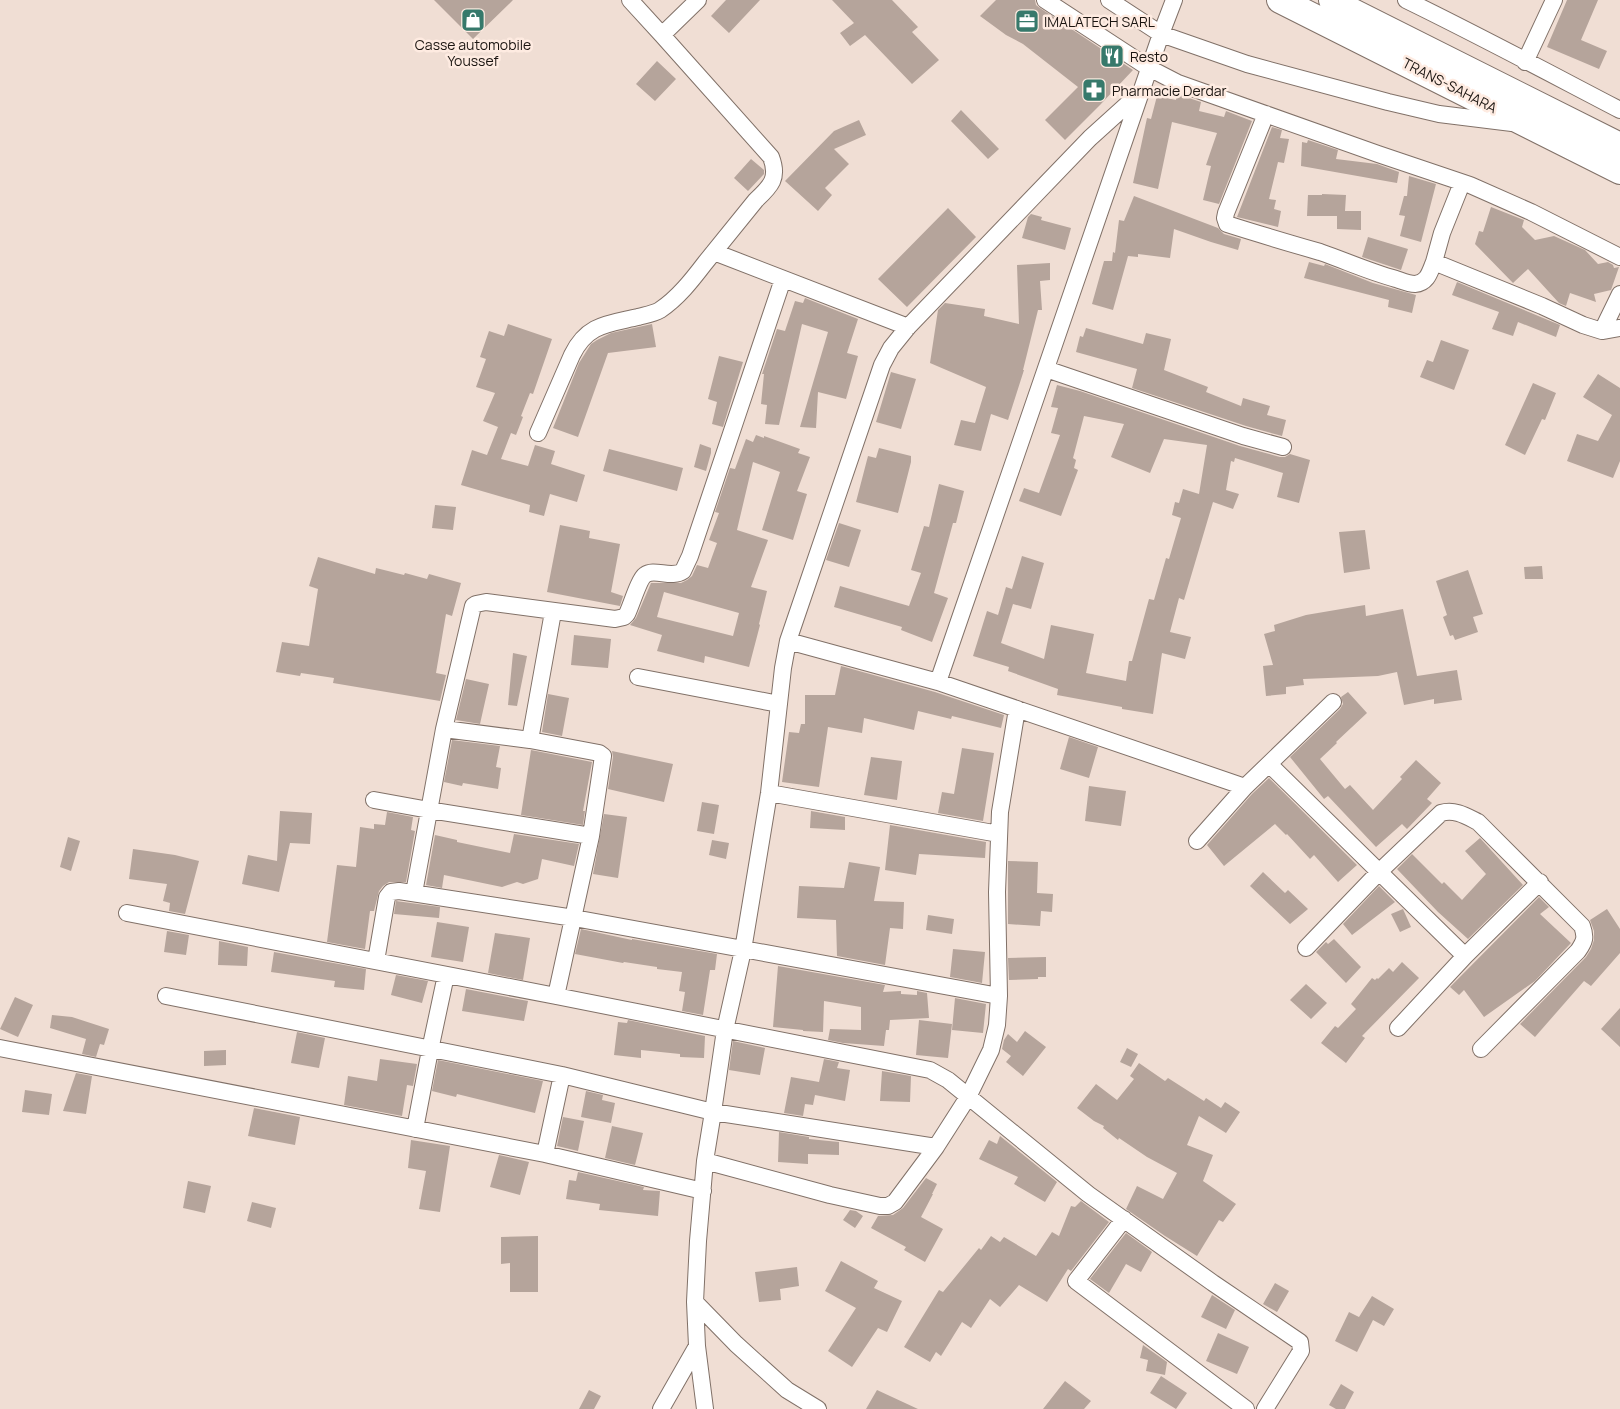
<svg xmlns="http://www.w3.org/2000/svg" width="1620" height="1409" font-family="Manrope,sans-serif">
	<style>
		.building { fill: #b5a49b; fill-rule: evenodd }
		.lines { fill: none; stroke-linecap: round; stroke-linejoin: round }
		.minor-casing { stroke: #817168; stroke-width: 18 }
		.trunk-casing { stroke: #817168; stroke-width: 28 }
		.minor { stroke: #fff; stroke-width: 16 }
		.trunk { stroke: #fff; stroke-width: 26 }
		.labels { text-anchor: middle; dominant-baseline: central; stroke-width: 5; stroke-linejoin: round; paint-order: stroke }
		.poi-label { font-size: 14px; fill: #1b1511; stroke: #feebe1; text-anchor: start }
		.street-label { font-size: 14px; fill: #1b1511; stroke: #feebe1 }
	</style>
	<rect width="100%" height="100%" fill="#f0ded4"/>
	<path class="building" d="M434,0h79l-40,39z
		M726,0h34l-31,33 -18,-17z
		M832,0h60l26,27 -6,5 27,28 -27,24 -47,-49 -15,11 -10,-13 14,-10z
		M996,0h39l1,5 4,3 93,62 -33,35 -35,35 -20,-20 33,-33 -55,-43 -17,-9 -26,-19z
		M1567,0h31l-17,40 26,11 -8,18 -52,-22z
		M657,61l19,18 -21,22 -19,-17z
		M1177,94l24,8 -2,9 25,6 2,-6 26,10 -33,83 -16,-4 8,-34 -5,-1 11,-32 -45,-11 -14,67 -25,-6 14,-65 4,1 6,-23 19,4z
		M961,110l38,39 -11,10 -37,-38z
		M859,120l7,15 -32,14 15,15 -24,24 7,7 -14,16 -33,-30 49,-50z
		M1272,127l10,3 -2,8 9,1 -5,24 -6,-1 -9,37 7,1 -2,9 7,2 -3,16 -41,-10z
		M1308,140l30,10 -2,9 41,5 22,8 -2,11 -96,-17 1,-24 5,1z
		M751,159l13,11v4l-16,17 -14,-13z
		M1409,176l27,8 -15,58 -21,-6 5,-20 -6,-1 5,-19h3z
		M1322,194l24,1 -1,16h16v19l-24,-1v-13h-30l1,-21h14z
		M1134,196l84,32 6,6 17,5 -3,11 -27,-8 -37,-13 -4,29 -32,-4v3l-10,-1 -15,54 -21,-6 12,-43h8l1,-9 2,1 4,-33 5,1z
		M1491,207l33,13 -2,7 13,13 19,-4 31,14 13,14 10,-2 5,3 1,3 5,-1 -8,23 -17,4 2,8 -26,-9 -4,13 -7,-3 -31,-34 -15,14 -38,-39 4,-13 4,1z
		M948,208l28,29 -69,70 -29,-28z
		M1031,214l11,3 -1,3 30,8 -6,22 -43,-12 6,-21z
		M1368,237l40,12 -7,21 -39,-13z
		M1309,262l15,4 1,-2 48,19 43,12 -4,18 -24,-6 1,-7 -85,-22z
		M1050,263v17l-10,1 2,29h-4l-15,60h1l-16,50 -17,-6 -10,37 -27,-6 7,-25 14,3 11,-36 -56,-24 8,-53 7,-7 40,6 -1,7 35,8 -2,-59z
		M1457,282l103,43 -4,12 -38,-15 -5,14 -21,-7 7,-17 -47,-17z
		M805,298l53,21 -11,34 11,3 -12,43 -28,-7 -2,36 -16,-1 28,-95 -26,-8 -23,101 -14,-1 2,-19 -6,-1 3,-30h-2l15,-45 8,2 10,-30 8,2z
		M508,324l44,15 -19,55 -3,-1 -9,23 2,1 -7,18 -5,-2 -10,26 27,7 7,-21 20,6 -4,13 34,11 -8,27 -27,-8 -6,22 -15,-4 1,-7 -69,-20 11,-35 15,5 11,-28 -15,-6 12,-28 -19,-6 10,-28 -6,-2 9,-26 15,5z
		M652,324l4,23 -48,6 -30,84 -25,-9 26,-65 12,-19 6,-4 14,-7z
		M1086,328l57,16 3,-11 25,6 -7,31 44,17 -2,5 35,14 2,-8 27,8 -3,9 19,5 -4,16 -36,-10 -114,-38 5,-19 -61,-17 4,-16 3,1z
		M1441,340l28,10 -15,40 -34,-13 7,-17 6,2z
		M719,356l24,6 -20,65 -11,-3 5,-22 -9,-3z
		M891,372l25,7 -15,50 -25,-7z
		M1598,374l22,14v73l-7,17 -46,-17 10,-27 21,7 14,-26 -29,-18z
		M1533,383l23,10 -11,27 -3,-1 -17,36 -20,-10z
		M1057,385l23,6 160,55 40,11h5l5,-3 20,6 -11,43 -22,-6 6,-24 -48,-15 -1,4 -3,-1 -5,29 13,4 -6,15 -20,-7 -29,98 -5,-2 -9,34 21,5 -6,22 -23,-6 -9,61 -31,-5v-2l-65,-12 1,-6 -50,-18 1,-4 -36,-11 14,-45 11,4 8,-28 6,2 10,-33 22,7 -13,46 -18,-5 -12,39 43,16 7,-34 43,9 -8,39 40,8 3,-20h3l17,-62 5,1 12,-42 3,1 12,-41 -9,-3 3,-13 4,1 4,-14 16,5 8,-49 -43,-6 -14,34 -39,-16 13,-33 -40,-8 -11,42 3,2 -2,8 4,2 -17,46 -42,-15 5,-13 15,5 21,-58 -9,-2 7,-25 -7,-1z
		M756,435l8,3v-2l36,13 -2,4 12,4 -13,34 10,3 -14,46 -31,-10 18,-58 -27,-10 -16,68 31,10 -17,47 16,4 -8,33 1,1 -11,42 -44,-11 -1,7 -47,-12 5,-16 -32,-10 6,-7 15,-35h30l6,-3 5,-4 5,-11 11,3 9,-25 -8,-3 10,-27 -4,-1 15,-44 5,1 11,-30 7,3zM664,592l75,21 -6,23 -76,-19z
		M700,444l11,4v5l-5,18 -12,-4z
		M879,448l32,8v6l-13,51 -42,-11 12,-46 8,2z
		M609,449l74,19 -6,23 -74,-20z
		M939,484l25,7 -8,32h-3l-19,70 14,5 -16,44 -31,-12 1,-3 -68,-20 6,-21 69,20 12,-33 -10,-3 13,-44 5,1z
		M435,505l21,2 -3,23 -21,-2z
		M839,523l22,7 -12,37 -23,-7z
		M560,525l30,6 -1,7 31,6 -9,48 12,4 -3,10 -73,-14z
		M1365,530l5,39 -26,4 -5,-41z
		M318,557l57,17 1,-6 28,7 1,-2 22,6 2,-5 32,9 -9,33 -6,-2 -10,59 10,2 -6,26 -107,-18 1,-5 -33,-5 -1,3 -24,-4 6,-30 27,4 9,-57 -9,-3z
		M1542,566l1,13h-18l-1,-12z
		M1468,570l15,44 -10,3 5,15 -23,8 -2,-5 -3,1 -7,-19 4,-2 -11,-34z
		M1365,605l1,11 37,-7 14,67 40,-6 5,30 -28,4v-5l-30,6 -7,-33 -19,4 -75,3 1,6 -18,2v7l-20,2 -3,-30 10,-1 -9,-31 11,-3 -1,-6 32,-10z
		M574,635l37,4 -3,29 -37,-3z
		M513,653l14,3 -10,50 -9,-1z
		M841,666l94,26 69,23 -3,13 -49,-12 -1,3 -33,-8 -4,19 -50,-12 -2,15 -34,-6 -9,60 -37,-5 7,-50 10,1 2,-9h4v-29h30z
		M466,679l23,5 -9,40 -24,-4z
		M1348,692l19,21 -31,29 1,1 -17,16 25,30 5,-4 23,25 29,-31 -2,-2 16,-17 25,23 -14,16 5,4 -25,26 -5,-5 -26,23 -48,-51 -4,3 -34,-42 50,-48 3,-5 -2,-7z
		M548,694l21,4 -7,38 -20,-4z
		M1069,737l29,10 -9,31 -29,-9z
		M452,740l48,6 -4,21 5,1 -3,21 -35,-6 -1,3 -18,-4z
		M962,748l32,5 -11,68 -45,-8 4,-21 12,2z
		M531,750l61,12 -9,49h2l-2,14 -62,-10z
		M612,751l61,13 -9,38 -56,-13 5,-32z
		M871,757l31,4 -5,39 -33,-5z
		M1269,778l88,87 -19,17 -24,-27 -4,4 -23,-25 -1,1 -11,-11 -51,42 -17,-21 45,-51z
		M1089,786l37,5 -5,35 -36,-5z
		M702,802l17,3 -5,29 -17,-3z
		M280,811l32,2 -2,31 -20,-1 -11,49 -37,-8 6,-29 29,6z
		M811,811l34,6v13l-35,-2z
		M387,812l26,5 -2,13 4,1 -9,51h-17l-6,4 -4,5 -5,20h-4l-5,38 -38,-7 10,-77 19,2 4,-40 14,2v-5l11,1z
		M604,814l23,3 -9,61 -25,-4z
		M890,825l96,17 -1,16 -66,-4 -3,21 -31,-5z
		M514,834l65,10 -5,22 -32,-7 -4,20 -15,5 -6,-2 -15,5 -58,-12 -2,13 -16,-3 9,-50 22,5v2l53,11z
		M68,837l12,4 -9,30 -11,-4z
		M1480,838l43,47 -55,54 -30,-27 -41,-43 15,-15 30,30 2,-2 18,18 24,-26 -21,-23z
		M712,840l17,3 -3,16 -17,-4z
		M133,849l42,6 24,6 -14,53 -16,-3 1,-8 -7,-2 4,-17 -38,-5z
		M1008,861l30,1 -1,31 16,1 -1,18 -11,-1 -1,15 -32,-2z
		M849,862l31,5 -6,34 30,1 -1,27 -13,-1 -5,37 -48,-9 -1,-36 -39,-2 2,-32 45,2z
		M1263,872l22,21 3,-3 20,19 -18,15 -40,-38z
		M1379,886l16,16 -43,33 -9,-11z
		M1539,897l10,10 -9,7 31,29 -36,38 -51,36 -20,-27 -5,5 -9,-8z
		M396,901l44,6 -1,11 -45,-4z
		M1403,909l8,18 -11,5 -9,-18z
		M1607,909l13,20v24l-29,33 -7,-5 -49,56 -15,-13 66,-67 5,-8 3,-9v-9l-4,-11z
		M928,915l26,4 -2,15 -26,-4z
		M437,922l32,5 -6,35 -32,-5z
		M581,929l51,11v-1l85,15 -2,16h-5l-7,45 -21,-4 3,-19 -6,-1 3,-19 -25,-3v-2l-33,-5 -1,1 -48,-9z
		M167,931l22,4 -3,20 -22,-3z
		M495,933l35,5 -7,42 -35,-7z
		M1334,939l27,28 -15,16 -30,-31 10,-10 2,2z
		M219,941l29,6 -1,19 -29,-1z
		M953,949l32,3 -3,31 -32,-6z
		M274,952l92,17 -2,21 -30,-3 1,-6 -64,-9z
		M1046,957v20h-8v2l-29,1 -1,-22z
		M1402,962l17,16 -57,58 3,2 -19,25 -25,-20 14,-17 3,2 18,-19 -5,-5 21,-26 3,2 2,-2 1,1 11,-11 4,4z
		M778,966l107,19 -2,7 18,-1v3l16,1v-4l10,2 2,25 -39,2 -1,10h-3l-2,16 -41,-3 -15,-3 2,-11 31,1v-23l-37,-6 -1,31 -20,-1v-1l-30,-3z
		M396,975l32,6 -6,22 -31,-8z
		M1306,984l21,19 -16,16 -21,-19z
		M466,989l62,12 -4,20 -62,-10z
		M15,997l18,8 -15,32 -18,-8z
		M955,998l31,6 -3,29 -31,-3z
		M1620,1008v39l-19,-18z
		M52,1015l20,2 37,12 -5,16 -4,-1 -4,13 -14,-3 4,-15 -36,-11z
		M628,1020l77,16 -1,22 -24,-1v-3l-39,-4v8l-27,-3 4,-33 9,1z
		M919,1020l33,4 -4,34 -32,-3z
		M1025,1031l21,16 -23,29 -17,-14 5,-6 -9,-7 2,-9 4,-6 9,8z
		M297,1032l28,6 -6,30 -28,-5z
		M733,1041l32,7 -5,27 -31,-5z
		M1127,1048l11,6 -7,13 -11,-5z
		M226,1050v15l-22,1v-15z
		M380,1059l37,5 -4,22 -6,-1 -5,31 -58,-11 4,-29 29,5z
		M824,1059l15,3 -2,6 13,2 -5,31 -30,-6 -2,10 -8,-1 -2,12 -19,-3 7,-36 28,5z
		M438,1060l105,21 -8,32 -78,-19 -1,3 -24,-6z
		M1139,1063l26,18 3,-3 36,23 2,-3 15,10 4,-6 15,10 -14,21 -27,-17 -12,29 26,10 -10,26 33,23 -13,18 -4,-2 -22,36 -32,-20 -39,-27 11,-23 26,13 14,-26 -30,-16 -28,-19 -1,2 -15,-12 1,-2 -10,-5 -17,-13 19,-24 21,16 17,-21 -4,-3z
		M882,1071l29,5 -1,26 -30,-1z
		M76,1073l16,3 -6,38 -23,-3z
		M25,1090l27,4 -3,21 -27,-3z
		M586,1091l17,4 -1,5 13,3 -4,20 -30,-6z
		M254,1108l46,9 -5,28 -47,-9z
		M563,1117l21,4 -6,30 -21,-5z
		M612,1126l31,7 -8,32 -30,-7z
		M779,1132l30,5v2l30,3v13l-31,-1v10l-30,-2z
		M1000,1136l57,46 -12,20 -31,-18 4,-7 -39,-18 10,-19 8,4z
		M411,1140l39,6 -10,66 -21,-3 7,-38 -18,-3z
		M499,1155l30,7 -9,33 -30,-8z
		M578,1172l66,15 -1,3 17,1 -2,25 -59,-6 1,-6 -34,-5 3,-19 7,1z
		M926,1178l11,6 -5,10h1l-12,23 22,12 -18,33 -21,-12 2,-3 -35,-19 7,-12 15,-1 10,-7z
		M188,1181l23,5 -6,27 -22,-5z
		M1081,1201l28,21 -38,49 -3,-2 -21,33 -28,-17 -19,22 -10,-8 -19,29 -9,-6 -21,34 -5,-4 -6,10 -26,-15 35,-57 4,2 36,-44 2,2 10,-14 9,6 4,-5 32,19 16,-24 7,4 12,-30 4,1z
		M252,1202l24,6 -5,20 -24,-7z
		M850,1210l6,1 7,5 -8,12 -12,-8z
		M1126,1233l26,19 -11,20 -15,-8 -17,29 -19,-14z
		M538,1236v56h-28v-29l-9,1v-27z
		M841,1261l37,20 -4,7 28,13 -15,31 -9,-4 -26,39 -24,-16 28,-43 -31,-17z
		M797,1267l2,19 -19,3 1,11 -22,2 -4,-30z
		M1275,1283l14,8 -12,21 -14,-8z
		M1212,1295l23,15 -9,19 -25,-12z
		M1372,1296l22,13 -10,17 -11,-6 -16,32 -22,-11 14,-29 10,5z
		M1218,1333l31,14 -12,27 -31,-13z
		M1143,1345l24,17 -2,13 -19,-4 2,-11 -8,-2z
		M1161,1376l26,17 -11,16 -26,-16z
		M1065,1381l26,20 -7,8h-41z
		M1341,1384l13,8 -9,17h-9l-7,-4z
		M589,1390l12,6 -7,13h-15z
		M877,1390l41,19h-52z"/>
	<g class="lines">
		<g class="minor-casing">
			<path id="minor" d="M1045,0l104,68 29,15 200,71 92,31 61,27 89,45
				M1109,0l52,34 86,30 141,38 51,12 73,9
				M1406,0c72,35 143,73 214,110
				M662,35l36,-35
				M1525,62l29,-62
				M1266,114l-40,99 -1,5 2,6c31,10 62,19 93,28 26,9 50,20 76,27 6,2 13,5 19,5 13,-1 15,-13 19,-22
				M1462,183l-20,50 -8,29 108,44 41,19 19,6 18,-3
				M714,252l194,75
				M1602,331l18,-37
				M1046,369l197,67 40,11
				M538,433l34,-78c15,-31 36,-31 66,-38 7,-2 15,-3 22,-7 18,-12 32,-30 45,-47 17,-21 34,-42 51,-63 15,-14 23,-22 15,-43l-109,-122 -32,-35
				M788,641l150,41 307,105
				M638,677l141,27
				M938,682l223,-648 13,-34
				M444,729l86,11 69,13 4,3 -12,80 -35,160
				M530,740l23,-128
				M1269,764l196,192
				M769,793l230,41
				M374,800l55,10 162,26
				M1197,841l48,-54 88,-85
				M414,893l30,-164 29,-123 3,-2 10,-2 129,17 9,-2 3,-3c4,-8 12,-35 18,-39 9,-7 27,4 38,-4l7,-15 93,-277
				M127,913l429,83 374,74 18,10 140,114 125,89 87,59 1,9 -36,58
				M1306,948l73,-76 62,-59c14,-4 25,3 37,9l104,104c4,11 3,15 -4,25l-97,98
				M376,961l11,-64 4,-5 8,-1 175,27 425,78
				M166,996l396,79 151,37 223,35
				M1398,1028l67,-72 75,-74
				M0,1048l545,106 158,37
				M415,1129l15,-79 16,-75
				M545,1154l17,-79
				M705,1161l125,34 50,11h8l7,-4 41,-55 32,-50 23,-47 6,-25 2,-29 -2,-104 3,-80 17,-103
				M1124,1219l-48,62 170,128
				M695,1302l41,42 51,46 31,19
				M661,1409l36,-63
				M705,1409l-8,-63 -2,-44 3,-61 7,-80 8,-49 12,-82 18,-80 26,-157 14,-125 5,-27 94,-276 9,-17 17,-21 182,-189 52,-47"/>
		</g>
		<g class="trunk-casing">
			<path id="trunk" d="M1280,0l340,171
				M1332,0l19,11 269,135"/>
		</g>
		<use href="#minor" class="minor"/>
		<use href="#trunk" class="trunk"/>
	</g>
	<defs>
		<g id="shop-square" transform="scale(1.25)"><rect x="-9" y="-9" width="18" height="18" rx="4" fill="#36796b" stroke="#feebe1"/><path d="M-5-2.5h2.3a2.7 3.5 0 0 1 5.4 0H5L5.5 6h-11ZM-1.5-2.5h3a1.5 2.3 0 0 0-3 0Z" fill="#fff"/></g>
		<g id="office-square" transform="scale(1.25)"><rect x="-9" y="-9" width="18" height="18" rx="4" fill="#36796b" stroke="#feebe1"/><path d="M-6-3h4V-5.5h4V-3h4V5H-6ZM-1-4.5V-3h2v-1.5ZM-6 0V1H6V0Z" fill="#fff"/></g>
		<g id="restaurant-square" transform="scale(1.25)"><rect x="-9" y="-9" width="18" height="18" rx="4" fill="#36796b" stroke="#feebe1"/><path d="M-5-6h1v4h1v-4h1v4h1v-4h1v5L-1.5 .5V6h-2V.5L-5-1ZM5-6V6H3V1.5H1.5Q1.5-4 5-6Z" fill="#fff"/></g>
		<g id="pharmacy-square" transform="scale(1.25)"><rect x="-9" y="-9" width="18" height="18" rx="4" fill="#36796b" stroke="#feebe1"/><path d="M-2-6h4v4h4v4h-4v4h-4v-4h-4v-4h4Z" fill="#fff"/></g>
	</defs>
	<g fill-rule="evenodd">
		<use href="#shop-square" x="473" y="20"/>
		<use href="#office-square" x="1027" y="21"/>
		<use href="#restaurant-square" x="1112" y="56"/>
		<use href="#pharmacy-square" x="1094" y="90"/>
	</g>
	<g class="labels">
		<g class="poi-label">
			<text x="1044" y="21">IMALATECH SARL</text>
			<text x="473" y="44" text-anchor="middle">Casse automobile<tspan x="473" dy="16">Youssef</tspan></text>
			<text x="1130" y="56">Resto</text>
			<text x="1112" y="90">Pharmacie Derdar</text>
		</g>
		<g class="street-label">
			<text transform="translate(1450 85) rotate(27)">TRANS-SAHARA</text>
		</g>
	</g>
</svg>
